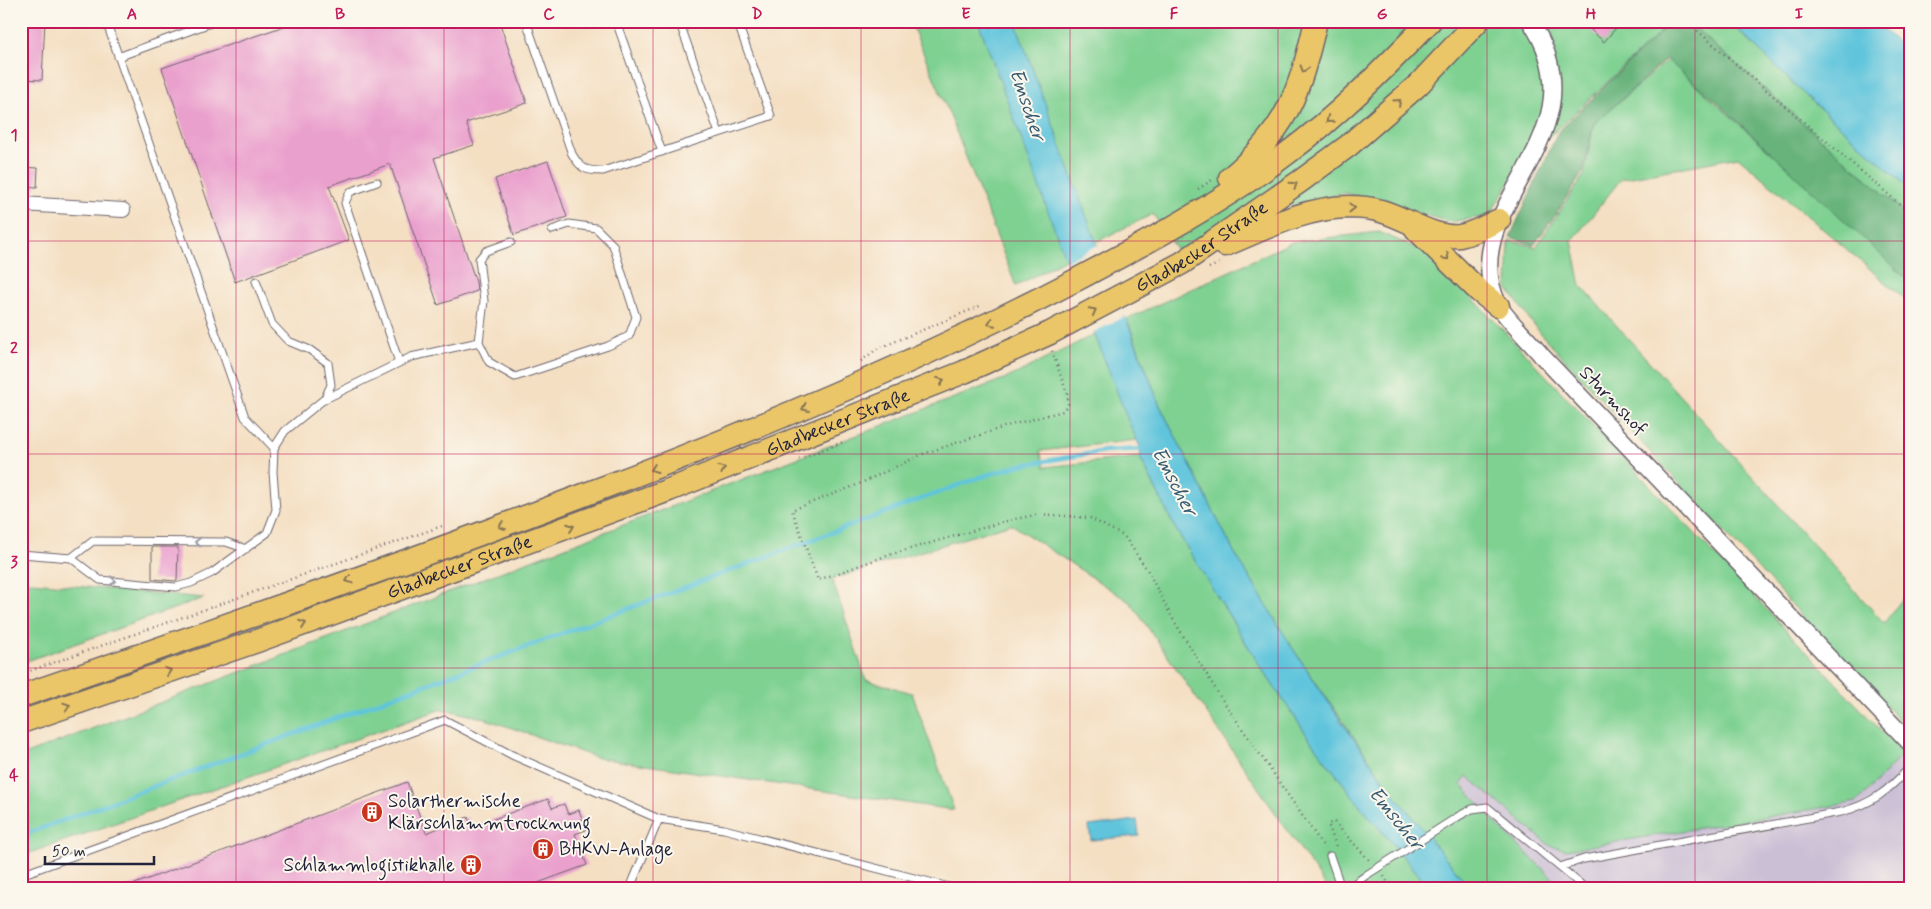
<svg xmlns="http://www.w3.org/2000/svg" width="1931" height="909" font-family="Mynerve,sans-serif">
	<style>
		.industrial { fill: #cbbfd5 }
		.green { fill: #7fd192; stroke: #507a66 }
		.forest { fill: #67b37c; stroke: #446a5c }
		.water { fill: #5ec4dc; stroke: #40738c }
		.pier { fill: #f4dfc3 }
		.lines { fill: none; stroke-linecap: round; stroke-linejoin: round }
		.stream { stroke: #5ec4dc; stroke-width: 4.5 }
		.building { fill: #eaa0cd }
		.service-casing { stroke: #6c646b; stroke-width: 9 }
		.minor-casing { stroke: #6c646b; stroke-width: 16 }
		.tertiary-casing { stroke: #6c646b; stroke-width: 19 }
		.trunk-casing { stroke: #6c646b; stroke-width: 25 }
		.path { stroke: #6c646b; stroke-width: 2.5; stroke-dasharray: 1 4; stroke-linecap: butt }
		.service { stroke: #fff; stroke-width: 7 }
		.minor { stroke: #fff; stroke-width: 14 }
		.tertiary { stroke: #fff; stroke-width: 16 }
		.trunk { stroke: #ebc669; stroke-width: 22 }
		.service-bridge-casing { stroke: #6c646b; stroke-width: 9; stroke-linecap: butt }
		.service-bridge { stroke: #fff; stroke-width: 7 }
		.oneway { stroke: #867452 }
		.oneway2 { stroke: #9c9ca7 }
		.grid { fill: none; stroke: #c2185b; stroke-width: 1; stroke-opacity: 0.55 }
		.labels { text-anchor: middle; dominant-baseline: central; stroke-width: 4; stroke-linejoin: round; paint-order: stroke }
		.street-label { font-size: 19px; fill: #22223b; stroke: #fbf7ec }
		.poi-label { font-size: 19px; fill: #22223b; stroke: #fbf7ec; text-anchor: start }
		.water-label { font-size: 20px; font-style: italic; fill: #375b73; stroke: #fbf7ec }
		.neatline { fill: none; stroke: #c2185b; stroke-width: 2 }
		.grid-label { font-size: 16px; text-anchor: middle; font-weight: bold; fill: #c2185b }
	</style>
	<rect width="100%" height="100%" fill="#fbf7ec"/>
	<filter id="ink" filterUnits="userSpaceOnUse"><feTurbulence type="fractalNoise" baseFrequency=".02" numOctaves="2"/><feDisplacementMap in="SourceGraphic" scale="10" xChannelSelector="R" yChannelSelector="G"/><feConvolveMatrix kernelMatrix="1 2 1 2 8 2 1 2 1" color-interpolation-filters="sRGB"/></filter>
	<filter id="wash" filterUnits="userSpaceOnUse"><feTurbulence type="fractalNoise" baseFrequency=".0096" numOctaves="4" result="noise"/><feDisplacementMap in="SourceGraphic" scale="20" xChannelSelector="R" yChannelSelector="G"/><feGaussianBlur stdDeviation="1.12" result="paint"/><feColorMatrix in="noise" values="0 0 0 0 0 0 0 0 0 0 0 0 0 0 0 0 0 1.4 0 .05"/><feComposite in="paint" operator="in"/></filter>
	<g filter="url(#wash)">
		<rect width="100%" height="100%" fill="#f4dfc3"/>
		<path class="industrial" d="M1903,754l7,2v132h-347l-64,-61 -38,-43 6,-8 83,70 307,-44z"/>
		<path class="green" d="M910,21h762l-114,108 -31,25 -38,62 -39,6 -105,-29 -57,13 -106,52 -29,-44 -49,24 -88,48 -65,-168z
			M1687,21h42l75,73 106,95v28z
			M1668,60l242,217v26l-172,-146 -117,22 -49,62 9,45 303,337 26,-34v143l-372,-401 -31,-43 2,-48 27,7 48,-72 10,-52z
			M1379,232l53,23 471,499 -46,48 -290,48 -17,-4 -83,-70 -6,8 38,43 64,61h-93l-81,-100 -96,-139 -59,-97 -74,-146 -33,-87 165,-77z
			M1095,334l42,106 -97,11 5,16 95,-10 35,71 87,141 51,75 49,64 68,80h-103l-196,-285 -120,-79 -179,55 34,101 46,13 42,117 -356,-52 -115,-40 -41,-9 -421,147v-100l993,-381z
			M21,581l183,17 -183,65z"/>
		<path class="forest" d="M1672,21h15l223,196v65l-194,-181 -50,-42 -73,66 -10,47 -27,42 -22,31 -24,-8 48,-105z"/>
		<path class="water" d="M978,21h37l75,205 70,180 74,146 59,97 49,73 47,66 81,100h-40l-68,-80 -49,-64 -51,-75 -87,-141 -35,-71 1,-8 -14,-31 -70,-182z
			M1729,21h144l37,32v136l-106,-95z
			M1137,820l2,16 -48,4 -2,-14z"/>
		<path class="pier" d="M1100,244l28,71 -36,18 -27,-71z"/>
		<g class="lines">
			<path class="stream" d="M21,836l954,-357 41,-13 89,-15 42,-2"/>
		</g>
		<g id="blocks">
			<path class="building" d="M21,21h24l-3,59 -21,-1z
				M299,21h200l28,82 -61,20 8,22 -40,13 42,124 1,9 -39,14 -48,-141 -61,22 20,54 -114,42 -73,-214z
				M1581,21h41l-18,21z
				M548,161l19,56 -53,18 -19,-56z
				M21,167l17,1 -1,19 -16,-1z
				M152,547h26l-1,34 -25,-2z
				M407,782l19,51 42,-16 4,10 76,-28 4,9 12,-4 4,10 11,-4 7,20 -11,4 12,31 -63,23h-400z"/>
		</g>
	</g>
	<g filter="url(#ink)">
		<use href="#blocks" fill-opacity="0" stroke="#6c646b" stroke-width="1"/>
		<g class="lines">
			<g class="service-casing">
				<path id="service" d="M526,21l46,133c9,15 13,17 31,17l168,-55 -34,-95
					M616,21l46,131
					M679,21l40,112
					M118,57l98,-36
					M377,182l-27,10 -5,11 54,159
					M256,281l16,43 16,17 22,9 18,13 3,22 -7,15
					M479,342l5,-41 -5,-42 7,-8 25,-9
					M274,448l11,-17 38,-31 88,-43 68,-15 10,20 26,15 93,-31 21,-10 7,-19 -23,-72 -17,-17 -27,-4 -17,6
					M21,554l50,4 29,22 76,7 15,-4 21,-10 55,-40 9,-23 -3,-38 1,-24 -29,-31 -139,-396
					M71,558l22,-17 133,1 20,7
					M1459,816l13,-7 15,-2 98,81
					M1330,856l11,32
					M1560,867l24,-8 257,-47c31,-8 47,-21 69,-45
					M21,875l424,-155 67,35 147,64
					M630,888l29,-69 65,10 229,59
					M1348,888l20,-14"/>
			</g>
			<g class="minor-casing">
				<path id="minor" d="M21,204l102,6"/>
			</g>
			<g class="tertiary-casing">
				<path id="tertiary" d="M1530,21c79,116 -79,184 -32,283 6,13 34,39 44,52l368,387"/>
			</g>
			<g class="trunk-casing">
				<g id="trunk">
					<path d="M1230,178c58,-49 69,-85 86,-157"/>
					<path d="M1416,229l63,62 19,15"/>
					<path d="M1225,245c39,-16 79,-37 123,-38 11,0 23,1 33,4 25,7 53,28 79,25 15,-3 26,-10 39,-16"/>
					<path d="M21,696c188,-64 375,-130 560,-200 168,-63 333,-132 493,-215 72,-38 145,-77 211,-126 54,-40 98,-85 145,-134"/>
					<path id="s1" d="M21,722l236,-81 412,-151 295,-118 86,-39 132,-70 120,-83 46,-34 70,-61 60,-64"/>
				</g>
			</g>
			<path class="path" d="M1686,21l224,192
				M1198,189l14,-9
				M1209,268l11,-5
				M1052,351l16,45v8l-5,7 -56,15 -84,28 -64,30 -67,26 26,70 71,-25 121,-35 30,-6 50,4 34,18 24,35 22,43 51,84 103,149
				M861,361l16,-12 103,-43
				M799,459l44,-17
				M21,674l421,-148
				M1336,846l-8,-22 6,-2 36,39
				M1384,876l7,12"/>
			<use href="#service" class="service"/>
			<use href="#minor" class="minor"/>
			<use href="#tertiary" class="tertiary"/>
			<use href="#trunk" class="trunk"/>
			<g class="service-bridge-casing">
				<path id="service-bridge" d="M1368,874l91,-58"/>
			</g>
			<use href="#service-bridge" class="service-bridge"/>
		</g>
		<defs><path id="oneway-chevron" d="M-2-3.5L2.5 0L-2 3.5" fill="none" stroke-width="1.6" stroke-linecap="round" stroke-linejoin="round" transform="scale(1.25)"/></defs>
		<g class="oneway">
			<use href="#oneway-chevron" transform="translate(1304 69) rotate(107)"/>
			<use href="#oneway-chevron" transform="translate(1398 102) rotate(-42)"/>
			<use href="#oneway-chevron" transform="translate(1329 120) rotate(141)"/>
			<use href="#oneway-chevron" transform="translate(1294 185) rotate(-35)"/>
			<use href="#oneway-chevron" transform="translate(1352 208) rotate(1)"/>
			<use href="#oneway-chevron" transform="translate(1446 257) rotate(45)"/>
			<use href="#oneway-chevron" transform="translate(1093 311) rotate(-28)"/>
			<use href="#oneway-chevron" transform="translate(991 323) rotate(154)"/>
			<use href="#oneway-chevron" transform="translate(941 381) rotate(-22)"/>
			<use href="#oneway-chevron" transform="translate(805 408) rotate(156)"/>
			<use href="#oneway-chevron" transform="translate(654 469) rotate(159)"/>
			<use href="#oneway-chevron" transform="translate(722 469) rotate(-22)"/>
			<use href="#oneway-chevron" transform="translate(502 526) rotate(159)"/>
			<use href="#oneway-chevron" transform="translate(571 527) rotate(-20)"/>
			<use href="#oneway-chevron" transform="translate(349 580) rotate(161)"/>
			<use href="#oneway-chevron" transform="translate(303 624) rotate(-20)"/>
			<use href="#oneway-chevron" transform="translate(168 671) rotate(-19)"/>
			<use href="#oneway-chevron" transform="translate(67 706) rotate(-19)"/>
		</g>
		<g class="oneway2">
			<use href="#oneway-chevron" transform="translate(198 542) rotate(-179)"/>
			<use href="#oneway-chevron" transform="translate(113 581) rotate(5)"/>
		</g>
	</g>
	<path class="grid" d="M236,21v867M444,21v867M653,21v867M861,21v867M1070,21v867M1278,21v867M1487,21v867M1695,21v867M21,241h1889M21,454h1889M21,668h1889"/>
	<defs>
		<g id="building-disc" transform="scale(1.125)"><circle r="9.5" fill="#c8321e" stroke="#fbf7ec"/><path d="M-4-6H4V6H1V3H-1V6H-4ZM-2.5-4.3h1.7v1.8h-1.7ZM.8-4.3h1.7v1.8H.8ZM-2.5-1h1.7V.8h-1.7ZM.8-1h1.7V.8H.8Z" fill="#fff"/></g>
	</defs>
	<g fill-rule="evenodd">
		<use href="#building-disc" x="372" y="812"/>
		<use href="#building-disc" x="543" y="849"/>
		<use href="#building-disc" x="471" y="865"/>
	</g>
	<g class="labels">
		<g class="street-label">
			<text stroke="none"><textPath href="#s1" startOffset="1275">Gladbecker Straße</textPath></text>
			<text transform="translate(1613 401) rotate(46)">Sturmshof</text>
			<text stroke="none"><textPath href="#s1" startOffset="870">Gladbecker Straße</textPath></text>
			<text stroke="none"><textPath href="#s1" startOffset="465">Gladbecker Straße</textPath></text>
		</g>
		<g class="poi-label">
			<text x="388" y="801">Solarthermische<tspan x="388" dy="22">Klärschlammtrocknung</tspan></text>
			<text x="559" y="849">BHKW-Anlage</text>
			<text x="455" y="865" text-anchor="end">Schlammlogistikhalle</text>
		</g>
		<g class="water-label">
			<text transform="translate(1027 105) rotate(71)">Emscher</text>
			<text transform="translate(1174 482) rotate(62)">Emscher</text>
			<text transform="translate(1396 819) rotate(51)">Emscher</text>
		</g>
	</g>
	<rect width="1931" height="909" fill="none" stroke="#fbf7ec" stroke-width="55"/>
	<path d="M45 856v8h109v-8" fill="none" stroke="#22223b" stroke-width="2.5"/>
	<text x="52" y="856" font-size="15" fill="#22223b" stroke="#fbf7ec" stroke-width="4" paint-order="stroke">50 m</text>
	<rect x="28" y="28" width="1876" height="854" class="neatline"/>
	<g class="grid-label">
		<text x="132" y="19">A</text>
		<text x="340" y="19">B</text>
		<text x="549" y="19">C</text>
		<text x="757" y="19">D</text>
		<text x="966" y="19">E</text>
		<text x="1174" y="19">F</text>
		<text x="1382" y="19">G</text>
		<text x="1591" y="19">H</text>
		<text x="1799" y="19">I</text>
		<text x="14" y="140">1</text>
		<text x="14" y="353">2</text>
		<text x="14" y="567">3</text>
		<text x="14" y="780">4</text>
	</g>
</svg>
